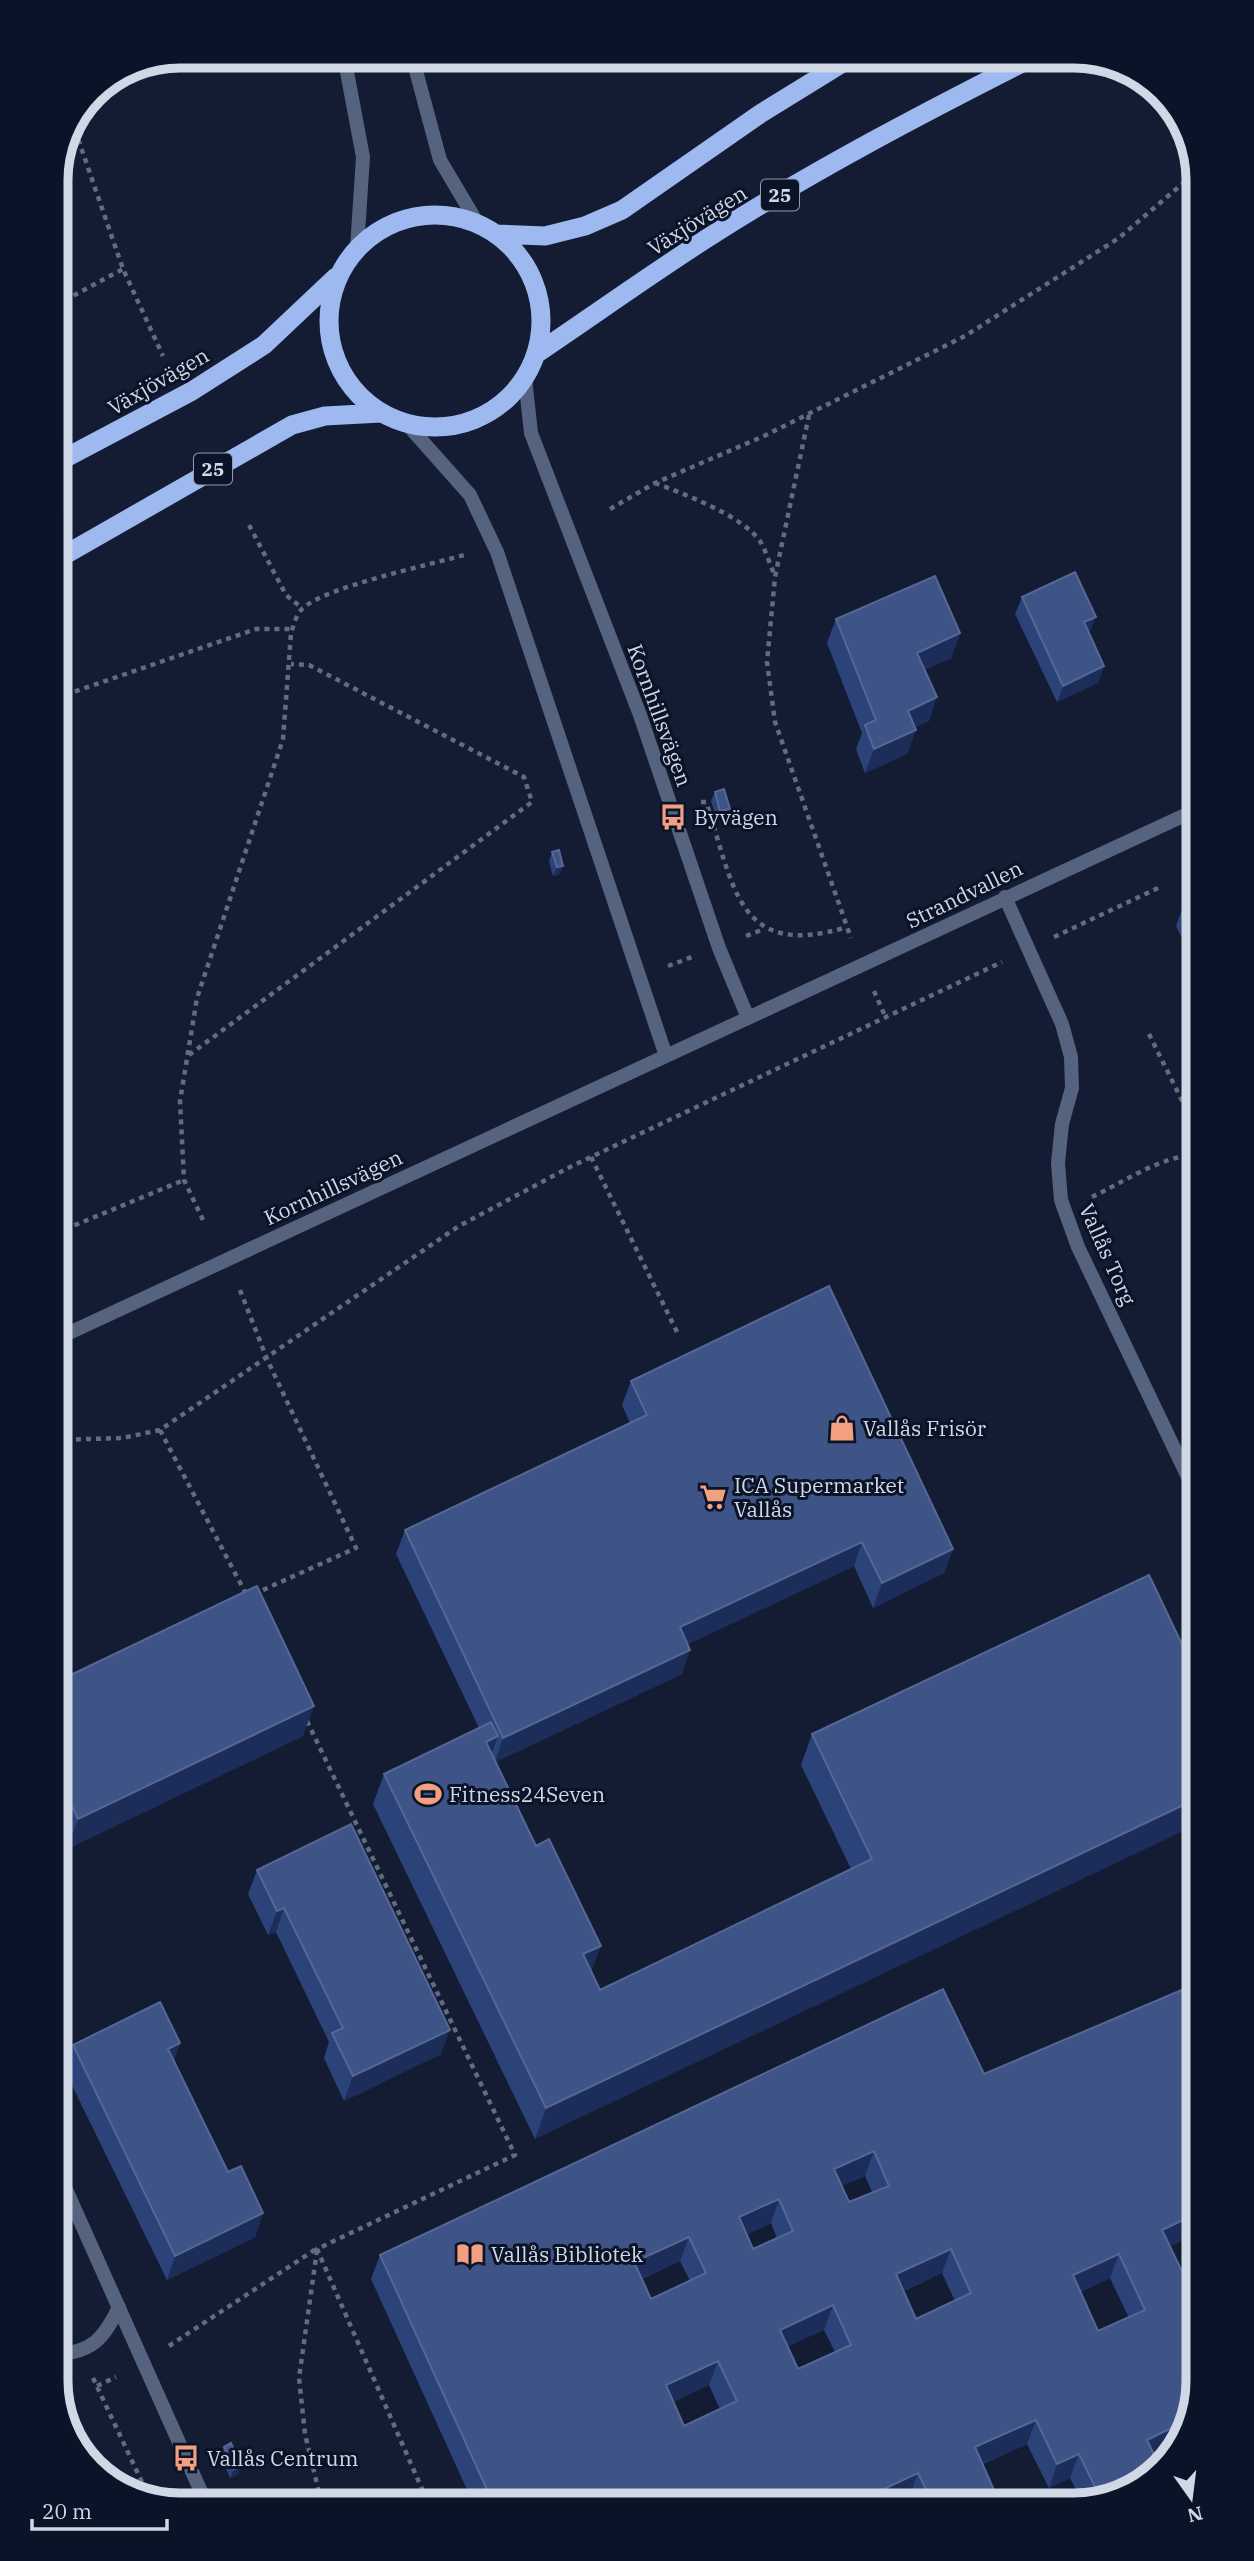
<svg xmlns="http://www.w3.org/2000/svg" width="1254" height="2561" font-family="'IBM Plex Serif',serif">
	<style>
		.lines { fill: none; stroke-linecap: round; stroke-linejoin: round }
		.path { stroke: #636b7e; stroke-width: 4.5; stroke-dasharray: 5 5; stroke-linecap: butt }
		.service { stroke: #56637e; stroke-width: 14 }
		.minor { stroke: #56637e; stroke-width: 14 }
		.tertiary { stroke: #56637e; stroke-width: 14 }
		.trunk { stroke: #9eb8f0; stroke-width: 19 }
		.wall { fill: #2c437a; fill-rule: evenodd }
		.shaded-wall { fill: #1b2d58 }
		.building { fill: #3e5386; stroke: #556895; stroke-width: 2; fill-rule: evenodd }
		.labels { text-anchor: middle; dominant-baseline: central; stroke-width: 6; stroke-linejoin: round; paint-order: stroke }
		.shield { fill: #0a1327; stroke: #959dad; stroke-width: 2 }
		.shield-label { font-size: 19px; font-weight: bold; fill: #d0d8e6 }
		.street-label { font-size: 21px; fill: #d0d8e6; stroke: #0a1327 }
		.poi-label { font-size: 21px; fill: #d0d8e6; stroke: #0a1327; text-anchor: start }
		.rim { fill: none; stroke: #d0d8e6; stroke-width: 9 }
	</style>
	<rect width="100%" height="100%" fill="#131c32"/>
	<g class="lines">
		<path class="path" d="M75,130l48,139 40,87
			M56,305l67,-36
			M809,415l-34,162 -8,85 8,60 76,216
			M655,483c29,11 86,32 105,58 6,10 10,24 15,35
			M610,509l45,-26 109,-47 201,-100 154,-98 77,-66
			M249,525l37,70 16,13
			M56,698l200,-69h36
			M701,802h5c28,82 30,159 141,125
			M746,936l18,-7
			M1054,937l104,-49
			M668,966l24,-9
			M874,991l11,25
			M1149,1034l49,99
			M189,1055l343,-253 -8,-25 -215,-112 -18,-1
			M591,1157l86,175
			M1092,1197c32,-15 70,-42 106,-42
			M203,1220l-19,-40 -4,-79 17,-103 86,-259 8,-106c3,-8 5,-19 12,-25 23,-21 126,-43 161,-53
			M56,1233l128,-53
			M240,1290l27,69 89,189 -102,46
			M160,1430l87,166
			M56,1440l66,-2 38,-8 299,-204 111,-59 432,-205
			M307,1721l208,434 -198,94 112,256
			M317,2250l-18,128 6,56 17,71
			M56,2298l11,24
			M169,2346l147,-97
			M93,2378l56,119
			M97,2386l19,-9"/>
		<path class="service" d="M56,2167l151,338
			M56,2354c35,-1 48,-15 63,-47"/>
		<path class="minor" d="M1005,897l57,127 9,33 1,31 -10,36 -4,39 3,37 17,47 120,251
			M748,1018l450,-209"/>
		<path class="tertiary" d="M344,56l19,101 -6,91
			M412,56l28,104 38,64
			M407,424l63,71 27,57 169,504
			M56,1339l692,-321 -29,-70 -79,-233 -109,-282 -6,-55"/>
		<path class="trunk" d="M329 321a106 106 0 1 1 212 0a106 106 0 1 1-212 0Z
			M496,234l49,2 40,-10 37,-16 138,-96 94,-58
			M536,354c58,-39 115,-80 173,-117 105,-67 216,-125 327,-181
			M56,463l136,-72 72,-46 72,-68
			M56,560l236,-135 33,-9 56,-3"/>
	</g>
	<path class="wall" d="M1022,597l67,37 15,32 -6,17 -41,19 -42,-88z
		M836,619l124,14 -9,25 -26,11 4,52 -14,6 1,3 -9,24 -42,19 -9,-24 6,-16 -35,-90z
		M715,792l12,25 -10,3 -6,-19z
		M552,852l8,22 -7,2 -4,-15z
		M1198,890v81l-22,-45 11,-31z
		M631,1381l322,168 -9,24 -71,35 -19,-42 -166,78 -6,30 -187,88 105,228 251,-121 -50,-104 11,-31 386,-56 -663,461 -162,-335 11,-30 95,-46 -83,-174 9,-24 225,-107 -8,-18z
		M56,1682l247,54 -236,113 -11,-22z
		M257,1870l184,184 -97,47 -20,-43 5,-16 -53,-110 -8,3 -20,-41z
		M180,2043l-6,17 54,112 35,41 -8,24 -88,43 -103,-211 9,-24z
		M984,2074l214,159 -28,13 28,135 -19,64 -24,11 -34,40 -38,7 -13,-25 -21,10 -22,-44 -44,20 11,26 -6,15h-75l-4,-8 -17,8h-418l-103,-226 9,-24zM865,2176l7,16 -23,10 -8,-16zM771,2223l6,15 -24,11 -6,-15zM680,2261l10,20 -39,18 -9,-20zM942,2273l13,28 -39,18 -12,-28zM1110,2278l19,40 -31,13 -18,-39zM824,2330l11,22 -37,17 -11,-23zM709,2385l11,24 -36,17 -11,-24z
		M224,2447l17,19 -3,8 -8,4 -10,-23z"/>
	<path class="shaded-wall" d="M1096,617l-7,17 -5,-12z
		M960,633l-9,25 -42,19 8,-24z
		M1104,666l-6,17 -41,19 6,-16z
		M937,697l-8,24 -30,14 9,-24z
		M916,730l-9,24 -42,19 9,-24z
		M730,809l-3,8 -10,3 3,-9z
		M563,866l-3,8 -7,2 4,-9z
		M862,1542l-8,24 -183,86 9,-25z
		M953,1549l-9,24 -71,35 9,-25z
		M690,1650l-8,24 -187,88 8,-24z
		M314,1706l-11,30 -236,113 11,-30z
		M498,1736l-11,30 -1,-24z
		M1198,1798v26l-663,315 11,-31z
		M284,1908l-8,24 -8,3 9,-24z
		M601,1946l-12,31 -6,-23z
		M450,2030l-9,24 -97,47 9,-25z
		M180,2043l-9,24 -3,-18z
		M874,2151l-9,25 -40,17 9,-24z
		M779,2199l-8,24 -40,18 8,-24z
		M263,2213l-8,24 -88,43 8,-24z
		M1198,2213v20l-45,22 9,-25z
		M689,2237l-9,24 -55,25 9,-24z
		M951,2249l-9,24 -55,25 9,-24z
		M1119,2254l-9,24 -46,21 9,-24z
		M833,2305l-9,25 -53,24 9,-24z
		M718,2361l-9,24 -52,24 9,-24z
		M1036,2420l-9,24 -61,27 9,-24z
		M1186,2421l-7,24 -41,19 9,-24z
		M1079,2454l-9,24 -21,10 8,-24z
		M241,2466l-3,8 -8,4 4,-9z
		M1155,2468l-34,28 -24,4 2,-5z
		M918,2473l-9,24 -17,8h-36l2,-4z
		M994,2490l-6,15h-27z"/>
	<path class="building" d="M1075,572l21,45 -12,5 20,44 -41,20 -41,-89z
		M935,576l25,57 -43,20 20,44 -29,14 8,19 -42,19 -9,-24 11,-5 -40,-101z
		M724,789l6,20 -10,2 -5,-19z
		M559,850l4,16 -6,1 -5,-15z
		M1198,890v28l-11,-23z
		M829,1286l124,263 -71,34 -20,-41 -182,85 10,23 -187,88 -98,-208 242,-115 -16,-34z
		M1149,1575l49,103v120l-652,310 -162,-334 107,-52 7,14 -12,6 50,104 13,-7 52,107 -18,8 17,36 272,-131 -60,-125z
		M257,1586l57,120 -236,113 -22,-46v-91z
		M351,1824l99,206 -97,46 -21,-43 11,-5 -59,-120 -7,3 -20,-41z
		M1198,1983v230l-36,17 30,62 6,-3v92l-12,40 -39,19 12,25 -4,3 -56,27 -20,-41 -22,10 -21,-44 -61,27 19,43 -33,15h-27l-16,-32 -60,28 1,4h-365l-114,-250 563,-266 41,85zM874,2151l15,35 -40,16 -15,-33zM779,2199l14,32 -40,18 -14,-32zM689,2237l17,36 -55,26 -17,-37zM951,2249l20,44 -55,26 -20,-45zM1119,2254l26,56 -47,21 -25,-56zM833,2305l18,40 -53,24 -18,-39zM718,2361l19,40 -53,25 -18,-41z
		M160,2002l20,41 -12,6 60,123 13,-6 22,47 -88,43 -102,-211z
		M231,2443l10,23 -7,3 -10,-22z"/>
	<defs>
		<g id="bus-bare" transform="scale(2.1)"><path d="M-5-6H5V4H4V6H2V4H-2V6H-4V4H-5ZM-3.5-4V0h7V-4ZM-3.5 1.2v1.5H-2V1.2ZM2 1.2v1.5H3.5V1.2Z" fill="#f3a081" stroke="#0a1327" stroke-width="2.5" paint-order="stroke"/></g>
		<g id="shop-bare" transform="scale(2.1)"><path d="M-5-2.5h2.3a2.7 3.5 0 0 1 5.4 0H5L5.5 6h-11ZM-1.5-2.5h3a1.5 2.3 0 0 0-3 0Z" fill="#f3a081" stroke="#0a1327" stroke-width="2.5" paint-order="stroke"/></g>
		<g id="supermarket-bare" transform="scale(2.1)"><path d="M-6-5.5h2.5l.6 2H6L4.5 2H-2.5L-4.4-4H-6ZM-1.5 3.2a1.3 1.3 0 1 0 .1 0ZM3 3.2a1.3 1.3 0 1 0 .1 0Z" fill="#f3a081" stroke="#0a1327" stroke-width="2.5" paint-order="stroke"/></g>
		<g id="stadium-bare" transform="scale(2.1)"><path d="M0-5a6.5 5 0 1 0 0 10a6.5 5 0 1 0 0-10ZM-3.5-1.8h7v3.6h-7Z" fill="#f3a081" stroke="#0a1327" stroke-width="2.5" paint-order="stroke"/></g>
		<g id="library-bare" transform="scale(2.1)"><path d="M-6-4Q-3-5.5-.7-3.5V5Q-3 3-6 4ZM6-4Q3-5.5 .7-3.5V5Q3 3 6 4Z" fill="#f3a081" stroke="#0a1327" stroke-width="2.5" paint-order="stroke"/></g>
	</defs>
	<g fill-rule="evenodd">
		<use href="#bus-bare" x="673" y="817"/>
		<use href="#shop-bare" x="842" y="1428"/>
		<use href="#supermarket-bare" x="713" y="1497"/>
		<use href="#stadium-bare" x="428" y="1794"/>
		<use href="#library-bare" x="470" y="2254"/>
		<use href="#bus-bare" x="186" y="2458"/>
	</g>
	<g class="labels">
		<g class="shield">
			<rect x="761" y="179.5" width="38" height="31" rx="5"/>
			<rect x="194" y="453.5" width="38" height="31" rx="5"/>
		</g>
		<g class="shield-label">
			<text x="780" y="195">25</text>
			<text x="213" y="469">25</text>
		</g>
		<g class="street-label">
			<text transform="translate(697 220) rotate(-32)">Växjövägen</text>
			<text transform="translate(158 381) rotate(-30)">Växjövägen</text>
			<text transform="translate(660 715) rotate(70)">Kornhillsvägen</text>
			<text transform="translate(964 894) rotate(-26)">Strandvallen</text>
			<text transform="translate(333 1187) rotate(-25)">Kornhillsvägen</text>
			<text transform="translate(1108 1254) rotate(66)">Vallås Torg</text>
		</g>
		<g class="poi-label">
			<text x="694" y="817">Byvägen</text>
			<text x="863" y="1428">Vallås Frisör</text>
			<text x="734" y="1485">ICA Supermarket<tspan x="734" dy="24">Vallås</tspan></text>
			<text x="449" y="1794">Fitness24Seven</text>
			<text x="491" y="2254">Vallås Bibliotek</text>
			<text x="207" y="2458">Vallås Centrum</text>
		</g>
	</g>
	<path d="M0 0H1254V2561H0ZM180 68H1074A112 112 0 0 1 1186 180V2381A112 112 0 0 1 1074 2493H180A112 112 0 0 1 68 2381V180A112 112 0 0 1 180 68Z" fill="#0a1327" fill-rule="evenodd"/>
	<path class="rim" d="M180 68H1074A112 112 0 0 1 1186 180V2381A112 112 0 0 1 1074 2493H180A112 112 0 0 1 68 2381V180A112 112 0 0 1 180 68Z"/>
	<g transform="translate(1191 2498) rotate(166)" stroke="#0a1327" stroke-width="5" paint-order="stroke">
	<path d="M0-5L12 26L0 18L-12 26Z" fill="#d0d8e6"/>
	<text y="-10" font-size="19" font-weight="bold" text-anchor="middle" fill="#d0d8e6">N</text>
	</g>
	<path d="M32 2519v10h135v-10" fill="none" stroke="#d0d8e6" stroke-width="3.5"/>
	<text x="42" y="2519" font-size="21" fill="#d0d8e6" stroke="#0a1327" stroke-width="5" paint-order="stroke">20 m</text>
</svg>
